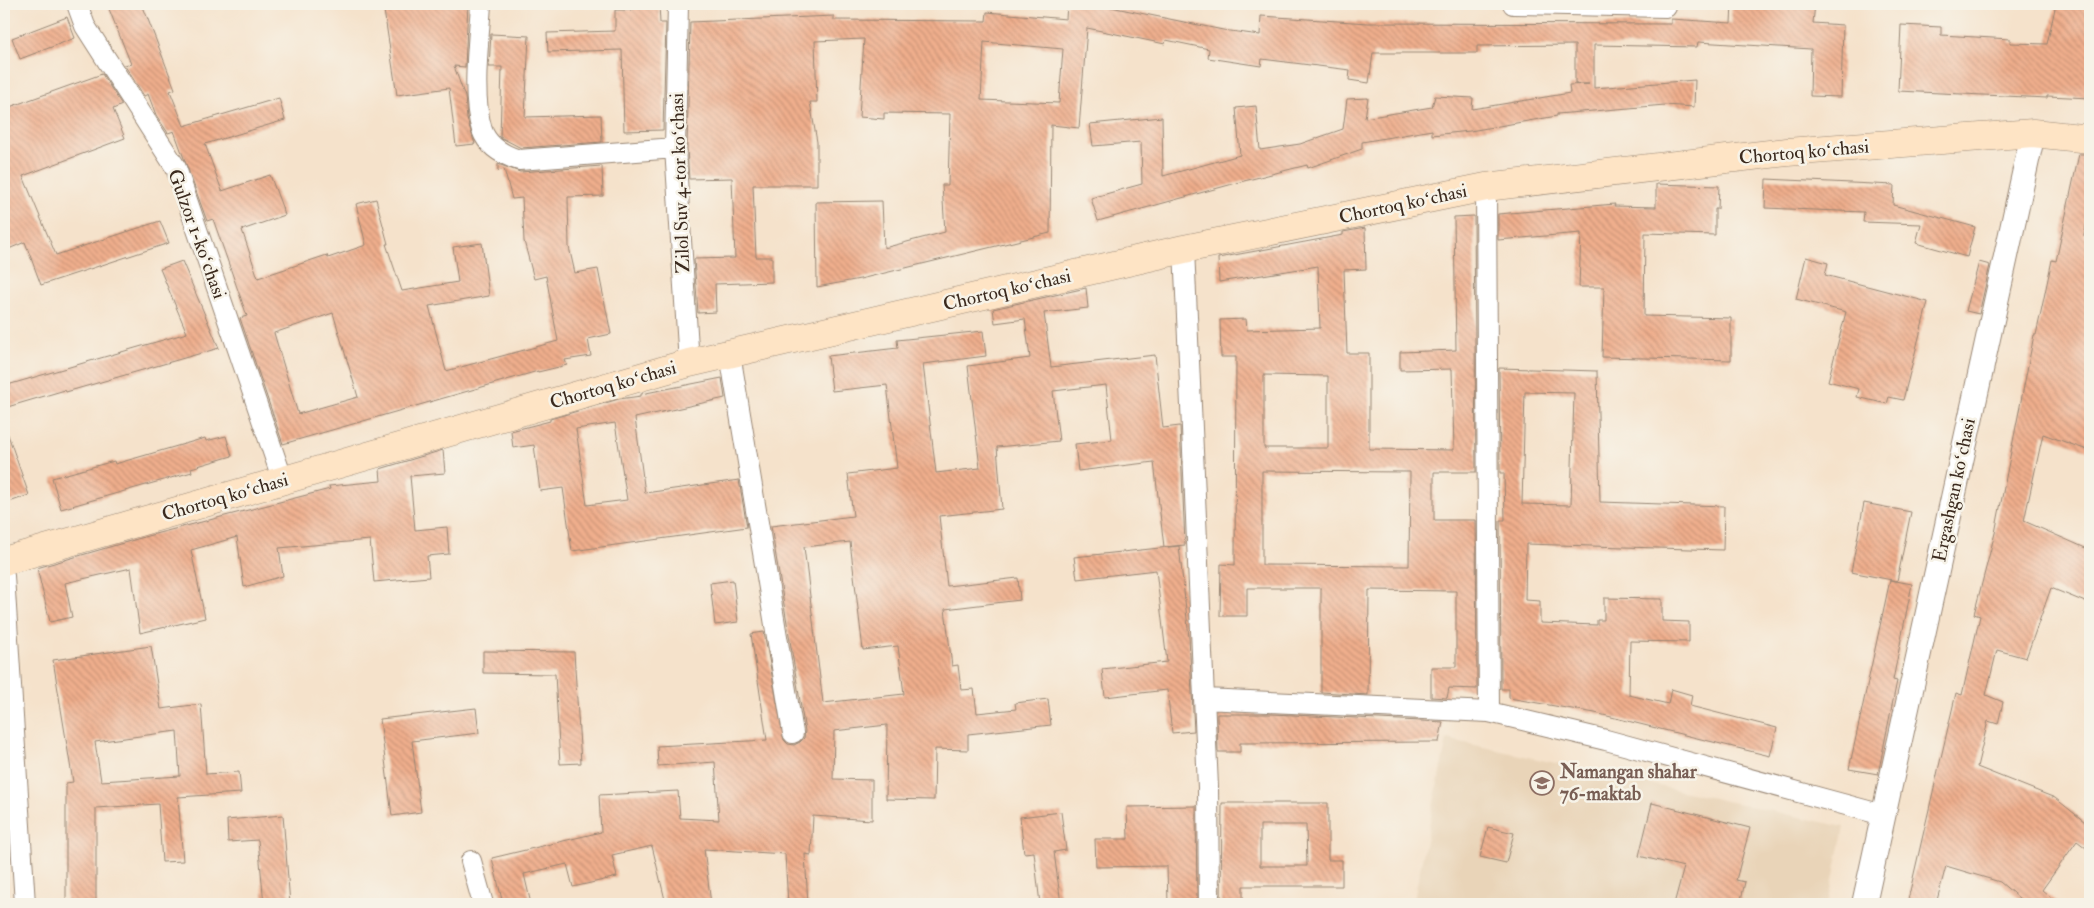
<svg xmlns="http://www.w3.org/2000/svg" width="2094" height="908" font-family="'IM FELL Double Pica',serif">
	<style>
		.built { fill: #e9d4b8 }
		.building { fill: url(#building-back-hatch); fill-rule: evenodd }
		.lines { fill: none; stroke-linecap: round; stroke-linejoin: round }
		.minor-casing { stroke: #988674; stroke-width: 22 }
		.tertiary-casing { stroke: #988674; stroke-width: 26 }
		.secondary-casing { stroke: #988674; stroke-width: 29 }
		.minor { stroke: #fff; stroke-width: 20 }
		.tertiary { stroke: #fff; stroke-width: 24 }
		.secondary { stroke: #fee4c5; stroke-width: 28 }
		.labels { text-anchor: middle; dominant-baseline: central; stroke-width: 5; stroke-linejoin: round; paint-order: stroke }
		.street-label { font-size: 19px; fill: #3b2a1e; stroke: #f7f3e8 }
		.education-label { font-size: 19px; font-weight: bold; fill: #785e54; stroke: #f7f3e8; text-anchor: start }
	</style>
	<defs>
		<pattern id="building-back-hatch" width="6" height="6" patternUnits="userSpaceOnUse" patternTransform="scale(1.25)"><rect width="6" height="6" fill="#f0af8d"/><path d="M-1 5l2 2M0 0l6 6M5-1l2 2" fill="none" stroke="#c48f73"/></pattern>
	</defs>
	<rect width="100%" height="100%" fill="#f7f3e8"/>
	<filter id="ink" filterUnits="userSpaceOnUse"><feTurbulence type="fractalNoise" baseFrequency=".02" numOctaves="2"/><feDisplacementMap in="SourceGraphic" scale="10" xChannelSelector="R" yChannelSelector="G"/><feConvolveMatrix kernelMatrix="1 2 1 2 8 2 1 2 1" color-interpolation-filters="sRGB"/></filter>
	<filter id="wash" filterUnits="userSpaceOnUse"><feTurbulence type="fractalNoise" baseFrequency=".0096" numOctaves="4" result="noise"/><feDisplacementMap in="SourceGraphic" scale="20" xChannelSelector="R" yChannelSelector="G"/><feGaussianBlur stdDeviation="1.12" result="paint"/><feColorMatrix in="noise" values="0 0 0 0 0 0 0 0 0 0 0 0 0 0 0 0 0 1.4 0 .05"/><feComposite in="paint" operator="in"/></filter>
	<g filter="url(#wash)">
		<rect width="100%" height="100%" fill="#f5e2cb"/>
		<path class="built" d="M1447,739l397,88 -16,77h-415z"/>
		<g id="blocks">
			<path class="building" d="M107,4h35l33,85 -5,2 14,35 95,-28 6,22 -80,24 17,47 48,-16 15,40 -43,15 16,48 69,-23 1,3 38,-13 -10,-41 20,-5 12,45h-2l16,47 56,-9 -5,-35 29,-4 7,53 -60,10 17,65 112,-30 -12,-65 -12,3 -10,-38 -2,-43 -10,1 -8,-30 -6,2v-7l22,8 82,-6 1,30 -35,1 1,50 6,26 23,-4 13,65 -23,5 3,17 -26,4 2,5 -29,7v-1l-255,73 -43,-126 7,-2 -34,-97 -6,2 -33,-90 -6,2 -12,-18 -8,-21 -4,2 -19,-30 6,-2zM333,313l25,84 -60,17 -24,-81z
				M383,4h85l-3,63 -11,-1 11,31 2,22 8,25 -19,2 -7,-58 -52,7z
				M633,4h26l1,19h6l-3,107 -39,1 -2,-81 -74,2 -1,-19 68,-2v-21h18z
				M1067,4h29l127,26 37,5 1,-19 107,7 303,1v-5l60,4 1,-19h83l-2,19 30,2 -2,72 -31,-1 1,-47 -113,-7 -1,5 -103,-2v43l101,-8 -1,27 -29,-2 -108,9v2l-87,15 -38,4v-5l-70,12v7l-54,19 -1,-3 -67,17 -142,39 -7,-23 51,-14 -1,-42 -48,4 -3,-22 72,-7 1,59 77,-21 -4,-47 20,-2 4,44 40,-6 43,-15 4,-30 21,-1 -3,20 67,-11 3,-11 38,2 -1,11 98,-16 -1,-8 20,-1h-14v-39l-98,1v7h-104l-4,30 -20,-3 1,-10 -88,-11 -1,7 -53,-8 1,-9 -43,-9 -1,4 -78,-16 -8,100 -28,-3 -1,108 -190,46 -43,8 -1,-85 66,-1 2,47 61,-16 -3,-47h6l2,-71 -66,-1v6l-25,-2 5,-78 -49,2 2,61h-7l7,40v43h-64l3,72h16v25l-57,2 1,28 -18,1 -4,-54 41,-1 -3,-80 -43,1 -2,-31 3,-126 144,-6v4l152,1 1,-9 79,7zM984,42l79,7 -4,54 -78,-3z
				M2056,4h34v94l-43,-2v2l-149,-7 3,-66 40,2v8l69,4v4l37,1z
				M67,17l8,21 -55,21 -8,-21z
				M491,34l38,2 -4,81 76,-2 1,27 -81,6 -21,-11 2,-70h-13z
				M102,74l20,31 -9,4 12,29 -102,38 33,79 104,-34 9,22 -128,42 -16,-43 -21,9v-142z
				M2079,154h11v54l-6,28 6,1v214l-47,-17 -19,87 66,29v54l-39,-16 -25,70 -29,-8 -11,45 17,7 -5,22 -10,-3 -11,46 78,31 35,28v25l-13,-10 -35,49 17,14h-33l-26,-22 -54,-16 -10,38h-29l49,-211 6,2 18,-79 -6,-2 21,-81 39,-198h2l16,-75 4,1z
				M1766,179l128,6 -1,20 82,22 -8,30 -51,-14 5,-19 -58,-2 1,-10 -99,-4z
				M1656,184l63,2 -1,23h-3v26l-70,-2 -1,83 87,2v42l-129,-3 2,-70h-25l2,-54 -83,7v-26l117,-10 -1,2 42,1z
				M1474,216l2,256h-42v48h42l1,169 -28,-1 -2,10 -16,-1v-30h25v-76l-87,-1 -1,105 -47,-3v-104h-74v28h-27l1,-52 14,1 1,-208h-15l-1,-37 26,-1 1,11 73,-2 -2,-62 -99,16 -1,-24 125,-23v-3l22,-4 1,41 -22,1 3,83h22v96l85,1 -2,-81 -52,1v-18l56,-2 -2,-133zM1264,375l64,1v72h-64zM1262,471l148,1 -1,94 -147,-1z
				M1806,257l22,6 -3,12 103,27 -25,98 -14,-3 -2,7 -30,-7 2,-8 -31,-8 18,-69 -50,-13z
				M182,261l37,87 -153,44 -1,-2 -61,18v-22l183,-53 -27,-64z
				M1979,262l11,3 -11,49 -13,-3z
				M1086,288l2,20 -44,5 7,54 104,-12 8,73 17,-2 5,119 -21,2 -10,-85 -76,9 -3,-27 37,-4 -6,-55 -53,6 6,50 -62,6 5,62 -63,7 8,70 71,-8 2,22 -75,9 7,57 6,-1 3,25 13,-1 3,24 39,-4 -1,-6 33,-4 3,26 -83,9v16l-33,-1 -1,51 -48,-1 1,-74 -53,6 -1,48 39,1v40l-59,-4 -2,39 -6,-1 3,50h-20l-3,-50 -81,-5 7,55h-45l-14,-58 -40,9 5,22 -44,10 -6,-23 -43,10 7,30h-28l-11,-46 109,-26 -2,-37 79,-4 2,27 39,2 -4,-58 -57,4 -1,-20 110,-6 -16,-106 13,-2 20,108 4,4 6,1 6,-3 4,-4 1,-7 -34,-205 82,-10 -5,-42 49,-6 -10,-83 -55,6 -4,-35 70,-8 -1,-8 86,-9 3,25 -63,8 13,109 44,-5 -12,-102 62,-8 -5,-39 -30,4 -2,-14zM850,542l13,108 35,-4 6,48 -81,9 -19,-156z
				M1499,368l98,3 3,131 124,4 -1,44 -197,-6 -1,56 15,1v22l57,2v-5h7v-22l58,1v22l27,1v20l-59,-1 -1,54 39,9 3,-15 21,6 -2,11 87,22 -7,28 -175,-43 -86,-15v-9h-8l-1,-169h5l-1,-47h-4zM1525,392l49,1 -3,112 -49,-1z
				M722,378l3,20 -90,20 10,75 94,-13 8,47 -175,24 -9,-63 -23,3 -6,-46 -21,3 -2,-17 39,-10v-2l69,-20 22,-3v-2zM615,423l12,77 -40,5 -11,-76z
				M7,432l22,63 -25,9v-71z
				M226,436l6,20 -41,12 1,4 -131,37 -9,-31 62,-17 1,3 90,-26 1,3z
				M443,450l2,23 -35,3 5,54 32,-3 2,27 -22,2 2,21 -55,5 -4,-42 -91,8 4,28 -39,11 -7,-50 -46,13 14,68 -65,15 -9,-65 -66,15 7,34 -22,5 -13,-54 114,-33 179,-46 -1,-3 52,-5 -1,-12z
				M1864,503l47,9 -14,69 -46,-9z
				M1179,546l10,91 5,94 -22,2 -5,-43 -62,7 -3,-28 65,-7 -11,-92 -79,9 -3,-22z
				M733,580l5,42 -23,3 -5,-42z
				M1890,580l22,4 -19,96 4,1 -19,93 -29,-5z
				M151,646l10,63 40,-5 5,70 33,-2 2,21 -63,4 5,64 -21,1 -4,-58 -62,4v96h-30v-121l7,-1 -20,-122zM177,731l3,45 -79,5 -6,-39z
				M483,651l91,1 7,111 -21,1 -5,-90 -72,-1z
				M476,708l3,25 -67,8 9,71 -29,4 -12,-97z
				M1217,714h54l172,8 -4,20 -199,1v9h-22z
				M1222,803h106v57h14v26h-99v18h-22zM1260,825h46l1,41h-47z
				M1652,803l98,25 -14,52 9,2 -5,22h-66l10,-37 -45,-11z
				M1196,806l1,98h-29l-1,-38 -71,1 -1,-28h33l-1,-32z
				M1061,812l5,38 -12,2 7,52h-21l-6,-52 -10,1 -4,-36z
				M283,815l7,89h-26l-6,-64 -30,2 -1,-22z
				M1488,827l26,6 -8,30 -26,-6z"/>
		</g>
	</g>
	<g filter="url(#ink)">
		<use href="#blocks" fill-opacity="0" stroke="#988674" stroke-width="1"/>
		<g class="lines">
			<g class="minor-casing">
				<path id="minor" d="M77,4l8,22 91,142 107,313
					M481,4c-2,36 -10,92 1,126 6,17 21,25 37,30l156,-12
					M678,4l-3,144 14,215
					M1513,4l153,3
					M1486,187l3,525
					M1184,249l24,538 1,117
					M730,354l63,379
					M4,576l21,328
					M1204,699l285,13 117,28 277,75
					M471,861l12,43"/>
			</g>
			<g class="tertiary-casing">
				<path id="tertiary" d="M1864,904l169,-771"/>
			</g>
			<g class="secondary-casing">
				<path id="secondary" d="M4,561l685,-198 495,-114 302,-62 301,-35 246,-19 57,6"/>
			</g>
			<use href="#minor" class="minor"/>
			<use href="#tertiary" class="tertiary"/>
			<use href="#secondary" class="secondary"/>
		</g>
	</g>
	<defs>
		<g id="school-ring" transform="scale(1.25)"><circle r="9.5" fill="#f7f3e8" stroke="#8d6e63" stroke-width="1.5"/><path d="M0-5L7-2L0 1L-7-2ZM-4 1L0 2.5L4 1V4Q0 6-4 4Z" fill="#8d6e63"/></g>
	</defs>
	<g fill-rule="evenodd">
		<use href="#school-ring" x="1542" y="783"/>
	</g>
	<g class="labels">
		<g class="street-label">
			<text transform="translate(1804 152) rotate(-5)">Chortoq koʻchasi</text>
			<text transform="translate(680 183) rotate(-92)">Zilol Suv 4-tor koʻchasi</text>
			<text transform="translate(1403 204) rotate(-12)">Chortoq koʻchasi</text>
			<text transform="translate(197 234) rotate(70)">Gulzor 1-koʻchasi</text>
			<text transform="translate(1007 290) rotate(-13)">Chortoq koʻchasi</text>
			<text transform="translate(613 385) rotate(-16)">Chortoq koʻchasi</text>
			<text transform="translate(1954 490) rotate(-78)">Ergashgan koʻchasi</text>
			<text transform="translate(225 497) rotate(-16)">Chortoq koʻchasi</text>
		</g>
		<g class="education-label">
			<text x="1560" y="772">Namangan shahar<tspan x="1560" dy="22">76-maktab</tspan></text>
		</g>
	</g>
	<rect width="2094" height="908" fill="none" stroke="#f7f3e8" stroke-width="20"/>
</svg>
